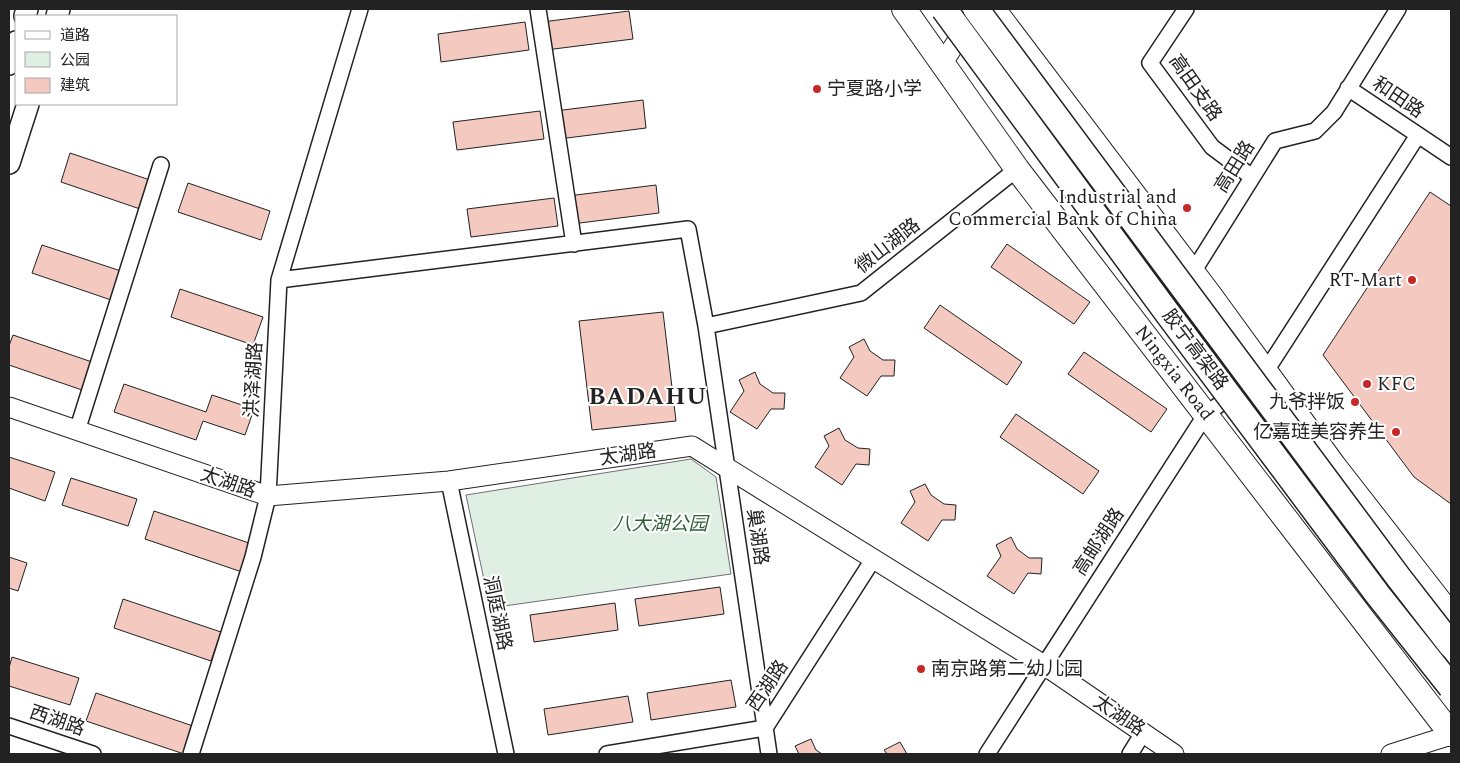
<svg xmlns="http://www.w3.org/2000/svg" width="1460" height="763" font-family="Spectral,'Noto Sans SC',serif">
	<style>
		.green { fill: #e0efe3; stroke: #6f6f6f }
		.building { fill: #f3c9c0; stroke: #222 }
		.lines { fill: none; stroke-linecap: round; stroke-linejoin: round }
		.minor-casing { stroke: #222; stroke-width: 18 }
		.tertiary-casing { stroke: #222; stroke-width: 21 }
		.secondary-casing { stroke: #222; stroke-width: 24 }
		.primary-casing { stroke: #222; stroke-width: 26 }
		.minor { stroke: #fff; stroke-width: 15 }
		.tertiary { stroke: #fff; stroke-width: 19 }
		.secondary { stroke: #fff; stroke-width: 21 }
		.primary { stroke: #fff; stroke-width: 24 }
		.trunk-bridge-casing { stroke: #222; stroke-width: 28; stroke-linecap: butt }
		.trunk-bridge { stroke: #fff; stroke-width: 25 }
		.poi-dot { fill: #c62828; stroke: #fff; stroke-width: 2 }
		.labels { text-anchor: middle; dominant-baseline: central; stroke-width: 4; stroke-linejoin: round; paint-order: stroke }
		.street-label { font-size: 19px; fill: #222; stroke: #fff }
		.poi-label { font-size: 19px; fill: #222; stroke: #fff; text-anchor: end }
		.park-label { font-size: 19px; font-style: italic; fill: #2f5e38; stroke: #fff }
		.district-label { font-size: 24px; font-weight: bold; letter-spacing: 1px; fill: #222; stroke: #fff }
	</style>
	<rect width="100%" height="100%" fill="#fff"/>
	<path class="green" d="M691,459l25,18 15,97 -241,34 -24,-113z"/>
	<path class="building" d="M629,11l4,28 -87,11 -4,-28z
		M525,22l4,28 -88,12 -3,-28z
		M643,100l3,28 -87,11 -4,-28z
		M540,111l4,28 -87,11 -4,-28z
		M70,153l83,28 -10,29 -82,-28z
		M188,183l82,28 -9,29 -83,-28z
		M656,185l3,28 -87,11 -4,-28z
		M1430,192l21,14v298l-37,-27 -91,-122z
		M554,198l4,28 -87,11 -4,-28z
		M1007,244l83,58 -16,22 -83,-57z
		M42,245l82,27 -10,29 -82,-28z
		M180,289l83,28 -10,28 -82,-28z
		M940,305l82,57 -15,23 -83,-57z
		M663,312l13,109 -84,9 -13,-109z
		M13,335l82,28 -10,28 -76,-26v-19z
		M864,339l6,12 13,9h12l-1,16h-13l-14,20 -27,-18 14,-21 -5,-10z
		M1084,352l83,57 -16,23 -83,-58z
		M755,372l5,12 13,9h12l-1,16h-13l-14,20 -27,-17 14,-21 -5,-11z
		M124,384l82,28 6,-17 42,14 -9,26 -42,-14 -7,19 -82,-28z
		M1016,414l83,57 -16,23 -83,-57z
		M839,428l6,12 13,8 12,1 -1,16 -13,-1 -14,21 -27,-18 14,-21 -5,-10z
		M9,457l46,15 -10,29 -36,-13z
		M71,478l66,21 -9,27 -66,-21z
		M925,484l6,11 13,9 12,1 -1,15h-13l-14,21 -27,-18 14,-21 -5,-11z
		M154,511l98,33 -10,28 -97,-33z
		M1011,537l6,12 12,9h13l-1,16 -13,-1 -14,21 -27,-18 14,-20 -5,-11z
		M9,557l18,6 -9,28 -9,-3z
		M720,587l4,27 -85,12 -4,-27z
		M123,599l98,33 -10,29 -97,-33z
		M615,603l3,27 -84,12 -4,-27z
		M12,657l67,21 -9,27 -61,-19v-18z
		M731,680l5,27 -85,13 -4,-27z
		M96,693l97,33 -9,28 -98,-33z
		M628,696l5,26 -85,13 -4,-26z
		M811,739l5,11 6,4h-23l-4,-8z
		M900,742l7,12h-20l-3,-4z"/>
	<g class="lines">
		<g class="minor-casing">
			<path id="minor" d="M538,9l36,235
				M1186,9l-36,54 62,84 40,30
				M1348,88l103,69
				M1193,272l82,-131 40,-10 19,-19 64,-103
				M279,280l409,-51 18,97 63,428
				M706,326l155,-33 156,-124
				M77,431l84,-266
				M449,481l57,273
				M9,726l84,28
				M191,754l62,-197 15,-61 11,-216 81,-271
				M607,754l158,-26 109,-170
				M987,754l219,-340 60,-43 152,-236
				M1130,754l13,-21"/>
		</g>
		<g class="tertiary-casing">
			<path id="tertiary" d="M942,64l36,-55
				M9,407l259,89 181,-15 243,-35 352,219 130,89
				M1391,754l60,-19"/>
		</g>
		<g class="secondary-casing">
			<path id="secondary" d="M25,16l2,-7
				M57,16l2,-7
				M9,64l7,-22
				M9,163l19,-59"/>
		</g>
		<g class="primary-casing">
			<path id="primary" d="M904,9l113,160 434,565
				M993,9l216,285 125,172 117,150"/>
		</g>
		<use href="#minor" class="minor"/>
		<use href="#tertiary" class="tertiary"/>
		<use href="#secondary" class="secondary"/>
		<use href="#primary" class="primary"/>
		<g class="trunk-bridge-casing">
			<path id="trunk-bridge" d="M944,9l224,305 210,281 73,92
				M976,9l423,569 52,67"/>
		</g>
		<use href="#trunk-bridge" class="trunk-bridge"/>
	</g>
	<g class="poi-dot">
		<circle cx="817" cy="89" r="5"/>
		<circle cx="1187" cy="208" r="5"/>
		<circle cx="1412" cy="280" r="5"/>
		<circle cx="1367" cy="384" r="5"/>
		<circle cx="1355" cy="402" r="5"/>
		<circle cx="1396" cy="432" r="5"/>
		<circle cx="921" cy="669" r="5"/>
	</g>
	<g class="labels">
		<g class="street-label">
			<text transform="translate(1195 88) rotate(55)">高田支路</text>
			<text transform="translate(1398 98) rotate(34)">和田路</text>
			<text transform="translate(1235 167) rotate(-58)">高田路</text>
			<text transform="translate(888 246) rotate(-38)">微山湖路</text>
			<text transform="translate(1195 350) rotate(53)">胶宁高架路</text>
			<text transform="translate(1174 373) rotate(52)">Ningxia Road</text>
			<text transform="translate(254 380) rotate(-87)">洪泽湖路</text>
			<text transform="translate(628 455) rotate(-8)">太湖路</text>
			<text transform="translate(228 483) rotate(19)">太湖路</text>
			<text transform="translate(757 537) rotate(82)">巢湖路</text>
			<text transform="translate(1099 542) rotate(-57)">高邮湖路</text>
			<text transform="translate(497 613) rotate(78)">洞庭湖路</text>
			<text transform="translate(768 686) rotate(-56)">西湖路</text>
			<text transform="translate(1119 716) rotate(34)">太湖路</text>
			<text transform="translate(57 721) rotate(19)">西湖路</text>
		</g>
		<g class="poi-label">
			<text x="827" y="89" text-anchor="start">宁夏路小学</text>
			<text x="1177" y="197">Industrial and<tspan x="1177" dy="22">Commercial Bank of China</tspan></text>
			<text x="1402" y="280">RT-Mart</text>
			<text x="1377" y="384" text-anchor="start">KFC</text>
			<text x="1345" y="402">九爷拌饭</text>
			<text x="1386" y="432">亿嘉琏美容养生</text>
			<text x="931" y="669" text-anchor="start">南京路第二幼儿园</text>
		</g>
		<g class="park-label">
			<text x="660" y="524">八大湖公园</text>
		</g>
		<g class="district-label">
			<text x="648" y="397">BADAHU</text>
		</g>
	</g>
	<rect width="1460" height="763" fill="none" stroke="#222222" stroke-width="20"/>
	<rect x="15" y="15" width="162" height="90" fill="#ffffff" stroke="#a7a7a7"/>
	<rect x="25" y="31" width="25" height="8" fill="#ffffff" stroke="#a7a7a7"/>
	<text x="60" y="40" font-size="15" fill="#222222">道路</text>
	<rect x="25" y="52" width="25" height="15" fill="#e0efe3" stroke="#a7a7a7"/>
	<text x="60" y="65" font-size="15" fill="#222222">公园</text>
	<rect x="25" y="78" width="25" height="15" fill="#f3c9c0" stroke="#a7a7a7"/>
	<text x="60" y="90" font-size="15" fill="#222222">建筑</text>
</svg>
